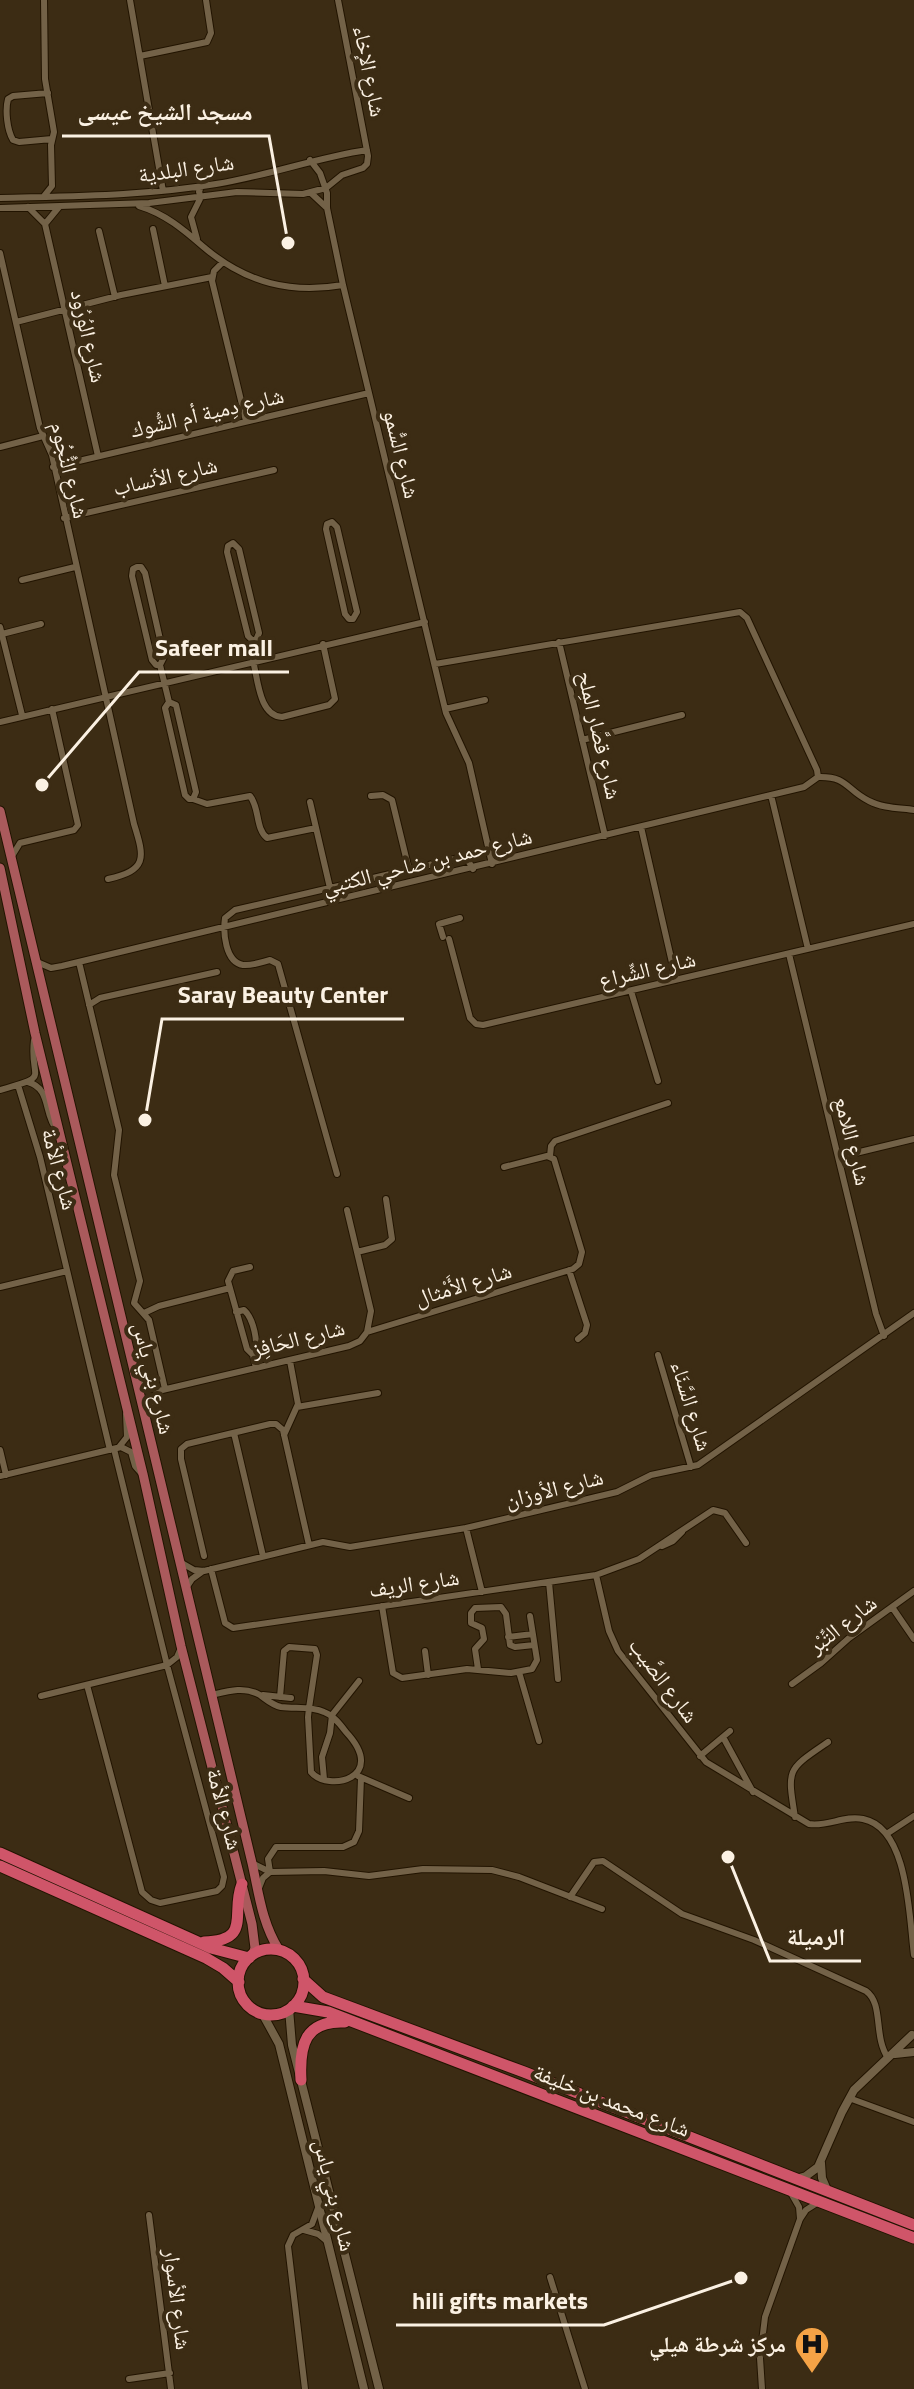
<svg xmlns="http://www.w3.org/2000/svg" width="914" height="2389" font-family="'Titillium Web','Noto Naskh Arabic',sans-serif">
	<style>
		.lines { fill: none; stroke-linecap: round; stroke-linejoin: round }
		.street-casing { stroke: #221400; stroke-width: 8 }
		.secondary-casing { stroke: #221400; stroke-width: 10 }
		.primary-casing { stroke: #221400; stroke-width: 11 }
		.highway-casing { stroke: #221400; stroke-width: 13 }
		.street { stroke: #736248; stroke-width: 6 }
		.secondary { stroke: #736248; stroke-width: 8 }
		.primary { stroke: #aa5a5c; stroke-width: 9 }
		.highway { stroke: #cf5569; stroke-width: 11 }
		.labels { text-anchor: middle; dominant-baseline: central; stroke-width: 8; stroke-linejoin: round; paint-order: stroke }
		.street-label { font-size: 22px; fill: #fbf1e3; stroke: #3c2c14 }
		.poi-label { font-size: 22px; font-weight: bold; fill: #fbf1e3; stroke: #3c2c14; text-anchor: end }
		.leader { fill: none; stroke: #fbf1e3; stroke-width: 3 }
		.callout-dot { fill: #fbf1e3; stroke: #3c2c14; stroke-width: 3 }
		.callout-label { font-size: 24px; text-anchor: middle; font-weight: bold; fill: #fbf1e3; stroke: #3c2c14; stroke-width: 8; stroke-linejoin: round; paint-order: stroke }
	</style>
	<rect width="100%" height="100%" fill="#3c2c14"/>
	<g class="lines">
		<g class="street-casing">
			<path id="street" d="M44,0l1,79 9,53 -3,13 1,41 -8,10
				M130,0l33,191
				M140,56l67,-14 4,-9 -5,-33
				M48,93l-35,3 -5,3c-3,11 -1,31 5,41l6,2 33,-3
				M310,160l10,13 7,20v15l16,77 103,428 23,50 23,101
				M311,193l16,15
				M0,198c72,-2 144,-2 216,-14 51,-8 99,-26 151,-34
				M139,206c27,8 46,25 67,43 41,34 85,45 137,36
				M28,207l17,17 53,232
				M0,208l149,-5 88,-11 66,2 23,-6 16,-13 21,-7 4,-4 1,-8 -30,-156
				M45,224l14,-17
				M153,229l12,57
				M99,231l16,66
				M197,239l-6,-22 10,-20 -2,-5 2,-6
				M0,253l40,175 12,27 82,369c11,35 13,46 -26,55
				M223,262l-9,9 -2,10 34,140
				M16,322l105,-27 91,-18
				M0,447l43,-11
				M53,467l316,-74
				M64,518l210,-48
				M332,522l5,5 20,85 -4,7h-4l-4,-5 -19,-85 1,-5z
				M233,543l6,6 20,84 -3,7h-4l-4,-4 -21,-84 1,-6z
				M137,567h4l4,6 19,84 -4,8h-4l-4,-5 -20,-84 1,-7z
				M22,580l53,-13
				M0,627l22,88
				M2,634l39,-10
				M559,642l46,194
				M253,661c5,18 6,55 29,56l47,-12 6,-6 -12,-55
				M160,665l9,37
				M169,702l7,3 20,87 -3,7h-4l-4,-4 -20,-87z
				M445,709l40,-9
				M0,722l425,-100
				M582,740l100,-25
				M818,777c30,-1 28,13 51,24 13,7 30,7 45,9
				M771,795l37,154
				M371,796l12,-1 9,5 17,70
				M193,799l14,5 43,-8c10,12 5,32 17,42l49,-10
				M310,802l20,86
				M641,827l35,153
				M12,856l8,-13 54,-13 4,-5 -26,-116
				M443,937l-4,-13 21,-6
				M449,939l21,79 6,6 7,1 431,-101
				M789,954l87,360 8,22
				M37,962l14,6 11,-2 742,-179 14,-10 -1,-7 -70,-152 -7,-6 -305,52
				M79,962l40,168 -5,45 26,106 -6,22 15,17 16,69
				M631,991l27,90
				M89,1005l11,-7 117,-26
				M28,1082c24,7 15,32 29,48
				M18,1085l22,72 70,293
				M0,1090c53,-15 29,-9 34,-50
				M550,1156l1,-10 4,-5 113,-38
				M839,1157l75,-18
				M337,1174l-59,-210 -8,-4c-8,2 -18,6 -27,5 -18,-3 -20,-33 -18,-47l10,-8 224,-52 8,1 6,10
				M357,1252l28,-7 7,-6 -6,-40
				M250,1267l-17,4 -5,10 19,68 6,6 3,13
				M569,1270l18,55 -2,8 -7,6
				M0,1287l67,-16
				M236,1312l8,-2c9,8 16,34 9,45
				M144,1313l15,-7 71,-18
				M367,1332l206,-63 6,-5 3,-12 -28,-93 -7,-3 -43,11
				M658,1355l33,112
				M137,1382l21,9 191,-45 11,-5 7,-9 4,-21 -24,-101
				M297,1407l81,-14
				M146,1412l12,-21
				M234,1433l29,123
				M284,1435l14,-31 -8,-43
				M119,1447l8,-10 -1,-23
				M0,1450l6,25
				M0,1476l121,-29 10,5 4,14 7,8
				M466,1528l16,64
				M662,1546l11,-5 9,-9
				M204,1556l-23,-97v-10l6,-5 83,-20h6l7,6 26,115
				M180,1562l14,8 10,1 119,-29 27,5 116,-19 151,-36 34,-17 47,-10 216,-152
				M211,1569l14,54 8,5 363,-53 43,-16 74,-49 12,3 21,30
				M596,1575l13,56 9,20 88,111 103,62c19,3 35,-9 54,-5 46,9 46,99 51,136
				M549,1582l9,97
				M186,1588l6,-9 11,-8
				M382,1606l11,67 9,5 65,-9 44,4 21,-4 5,-9 -7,-44
				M892,1607l22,32
				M508,1637l25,-3
				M425,1651l3,24
				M478,1669l-3,-20 9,-10 -2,-11 -11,-5v-10l4,-5 26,-1 5,7 4,31 5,2 19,-2
				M519,1672l20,69
				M792,1684l29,-21 28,-25 65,-47
				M87,1685l55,207 9,8 9,3 57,-12 5,-5 2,-9 -57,-212 -53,-216
				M212,1695c16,-4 32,-9 48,0 7,5 12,10 21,12 14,2 29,-1 43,5 9,3 16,12 22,20 43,46 -18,61 -35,40l-3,-55 1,-9 8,-53 -2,-6 -26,-2 -5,4 -4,46
				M263,1695l28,3
				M41,1696l126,-31 10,-8 4,-9
				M723,1737l30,55
				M700,1756l30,-25
				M358,1776l51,22
				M324,1779l-2,-22 8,-24 2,-18 27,-34
				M795,1817c-8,-49 -8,-47 33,-75
				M888,1833l26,-17
				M252,1863l18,9 54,-1 45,5 54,-7 69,1 27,7 83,32
				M259,1888l4,-10 7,-6 -2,-13 8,-12h67l11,-5 5,-11 2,-53
				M570,1897l24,-35 9,-1 79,53 72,26 112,51c18,13 7,45 22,67
				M849,2098l65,24
				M791,2193l8,14 1,12
				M149,2215l22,174
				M304,2230l14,4 10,8
				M550,2277l35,112
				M129,2379l41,-6
				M305,2389l-17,-143 5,-11 19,-11 6,-16
				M762,2389l-2,-31 5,-41 35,-98 6,-9 11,-7"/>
		</g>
		<g class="secondary-casing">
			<path id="secondary" d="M289,2009l3,36 87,344
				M262,2013l17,31 85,345
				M895,2054l19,-2
				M821,2163l1,15 6,14
				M796,2179l10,-3 12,-9 24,-55 12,-22 58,-55"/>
		</g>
		<g class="primary-casing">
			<path id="primary" d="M0,811l252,1052c7,31 10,60 27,87
				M0,868l35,165 108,441 38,172 71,278 3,24 -2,6"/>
		</g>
		<g class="highway-casing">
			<path id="highway" d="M0,1853l211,95 38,10
				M0,1866l206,92 17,10 16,14
				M204,1942c49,-2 26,-28 38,-58
				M238 1982a33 33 0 1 1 66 0a33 33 0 1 1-66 0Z
				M303,1979l20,18 201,75 390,153
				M293,2006l35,6 586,226
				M301,2080c-2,-35 4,-60 44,-58"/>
		</g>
		<use href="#street" class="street"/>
		<use href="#secondary" class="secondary"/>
		<use href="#primary" class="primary"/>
		<use href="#highway" class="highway"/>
	</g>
	<defs>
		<g id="hospital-pin" transform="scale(1.8)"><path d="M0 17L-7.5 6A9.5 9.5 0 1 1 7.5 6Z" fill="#f5a346" stroke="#3c2c14"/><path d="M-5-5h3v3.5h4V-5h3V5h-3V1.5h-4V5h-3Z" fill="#111"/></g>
	</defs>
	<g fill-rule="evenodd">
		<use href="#hospital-pin" x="812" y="2344"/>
	</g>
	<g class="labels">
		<g class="street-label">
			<text transform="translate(370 71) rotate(79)">شارع الإخاء</text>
			<text transform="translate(186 168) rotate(-8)">شارع البلدية</text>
			<text transform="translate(89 336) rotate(77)">شارع الوُرُود</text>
			<text transform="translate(207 412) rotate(-13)">شارع دِمية أم الشُّوك</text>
			<text transform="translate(402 454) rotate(76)">شارع السُّمو</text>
			<text transform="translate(70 470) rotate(76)">شارع النُّجُوم</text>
			<text transform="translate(165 476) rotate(-13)">شارع الأنساب</text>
			<text transform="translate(600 735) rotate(77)">شارع قصَّار المِلح</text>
			<text transform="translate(427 861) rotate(-14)">شارع حمد بن ضاحي الكتبي</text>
			<text transform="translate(647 969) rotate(-13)">شارع الشِّراع</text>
			<text transform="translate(853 1141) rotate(76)">شارع اللامع</text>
			<text transform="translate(60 1169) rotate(75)">شارع الأمة</text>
			<text transform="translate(463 1284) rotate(-17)">شارع الأَمْثال</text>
			<text transform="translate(298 1338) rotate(-14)">شارع الحَافِز</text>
			<text transform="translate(154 1378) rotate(76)">شارع بني ياس</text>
			<text transform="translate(692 1406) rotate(73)">شارع السَّنَاء</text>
			<text transform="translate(554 1488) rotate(-14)">شارع الأوزان</text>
			<text transform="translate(414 1583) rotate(-8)">شارع الريف</text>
			<text transform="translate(842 1624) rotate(-38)">شارع التِّبْر</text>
			<text transform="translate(664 1680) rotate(53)">شارع الصَّيب</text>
			<text transform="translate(225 1809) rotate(75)">شارع الأمة</text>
			<text transform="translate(612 2100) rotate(21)">شارع محمد بن خليفة</text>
			<text transform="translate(335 2195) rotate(76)">شارع بني ياس</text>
			<text transform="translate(178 2299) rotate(83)">شارع الأسوار</text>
		</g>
		<g class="poi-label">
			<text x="786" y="2344">مركز شرطة هيلي</text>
		</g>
	</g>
	<path class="leader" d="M288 243L269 136H62M42 785L139 672H289M145 1120L162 1019H404M728 1857L770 1961H861M741 2278L604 2325H396"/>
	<g class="callout-dot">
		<circle cx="288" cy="243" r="8"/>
		<circle cx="42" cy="785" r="8"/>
		<circle cx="145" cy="1120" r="8"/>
		<circle cx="728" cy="1857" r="8"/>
		<circle cx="741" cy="2278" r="8"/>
	</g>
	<g class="callout-label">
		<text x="165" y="120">مسجد الشيخ عيسى</text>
		<text x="214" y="656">Safeer mall</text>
		<text x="283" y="1003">Saray Beauty Center</text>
		<text x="816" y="1945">الرميلة</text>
		<text x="500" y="2309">hili gifts markets</text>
	</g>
</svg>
